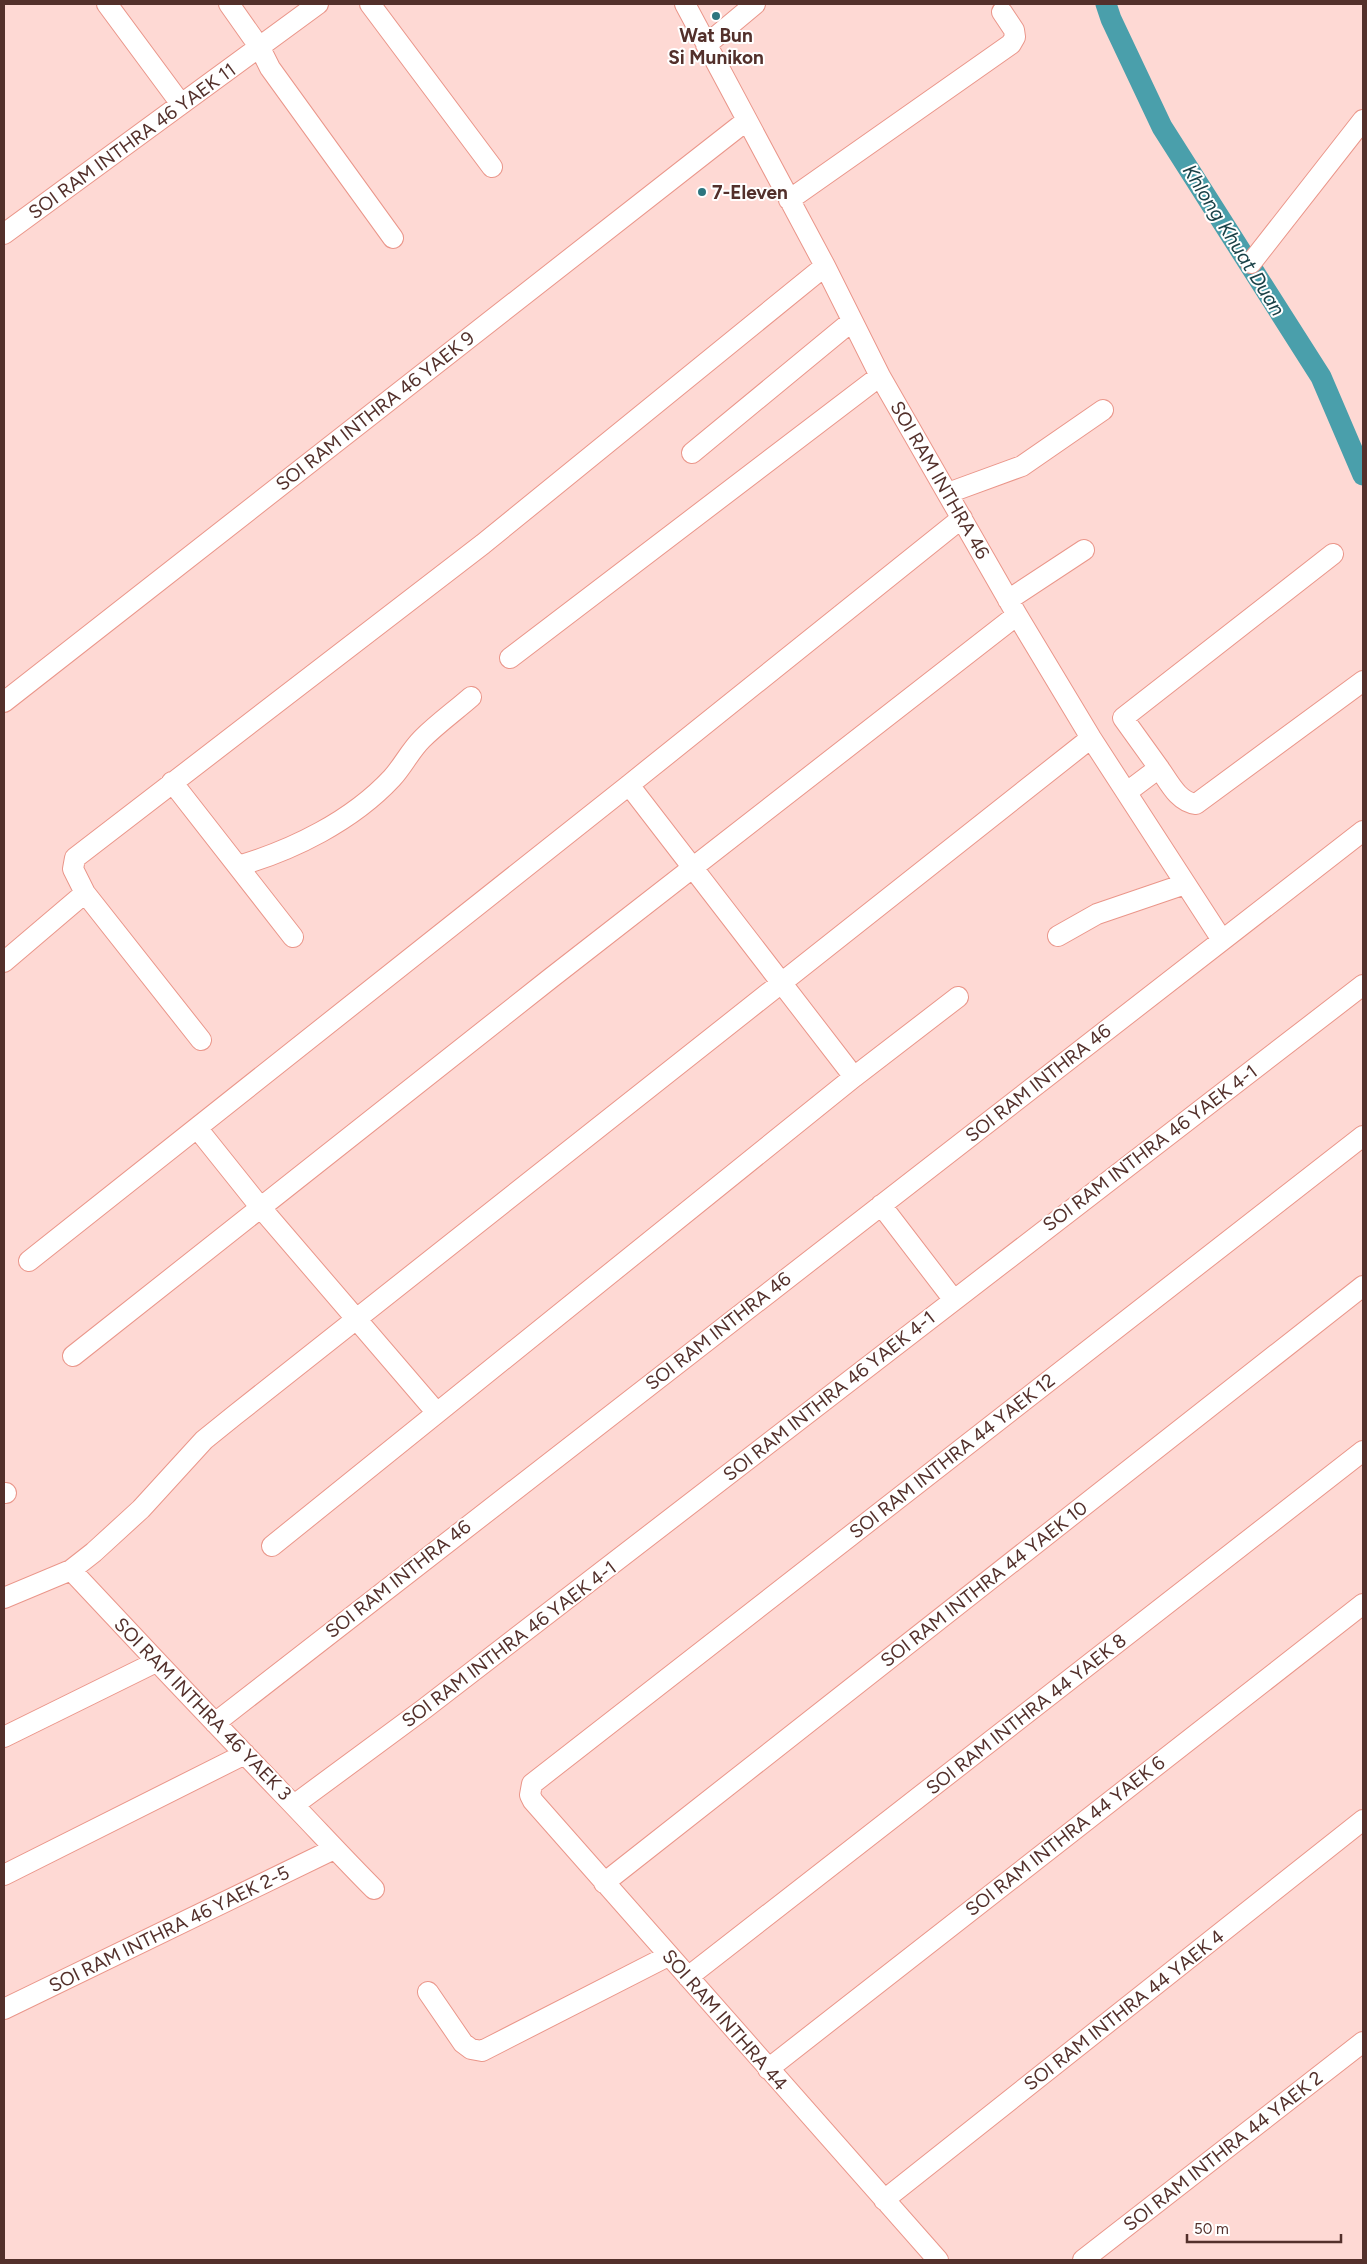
<svg xmlns="http://www.w3.org/2000/svg" width="1367" height="2264" font-family="Figtree,sans-serif">
	<style>
		.lines { fill: none; stroke-linecap: round; stroke-linejoin: round }
		.canal { stroke: #4a9fab; stroke-width: 21 }
		.minor-casing { stroke: #ea968a; stroke-width: 22 }
		.minor { stroke: #fff; stroke-width: 20 }
		.poi-dot { fill: #2d757f; stroke: #fff; stroke-width: 2 }
		.labels { text-anchor: middle; dominant-baseline: central; stroke-width: 4; stroke-linejoin: round; paint-order: stroke }
		.poi-label { font-size: 19px; font-weight: bold; fill: #53302b; stroke: #fff }
		.street-label { font-size: 19px; fill: #53302b; stroke: #fff }
		.water-label { font-size: 20px; font-style: italic; fill: #1a4147; stroke: #fff }
	</style>
	<rect width="100%" height="100%" fill="#fed9d4"/>
	<g class="lines">
		<path class="canal" d="M1106,4l5,15 51,108 159,250 42,98"/>
		<g class="minor-casing">
			<path id="minor" d="M107,4l74,100
				M229,4l31,44 10,20 123,170
				M370,4l122,163
				M685,4l140,262 55,110 137,239 74,123 131,202
				M706,45l49,-41
				M789,200l222,-156 4,-7 -1,-7 -12,-18
				M4,234l314,-230
				M1251,263l112,-143
				M692,453l160,-132
				M948,493l74,-27 81,-56
				M1008,600l76,-50
				M510,658l370,-282
				M4,702l742,-581
				M1159,768l-36,-50 210,-164
				M172,782l121,155
				M629,785l225,292
				M1127,792l32,-24c10,14 19,34 37,36l167,-123
				M238,866c55,-16 114,-45 154,-88 11,-12 18,-27 30,-39 15,-15 33,-28 49,-42
				M1058,936l39,-22 88,-30
				M4,962l81,-69
				M201,1040l-116,-147 -12,-24 2,-11 408,-314 342,-278
				M197,1128l64,80 176,205
				M881,1205l72,94
				M29,1261l600,-476 333,-267
				M73,1356l478,-378 466,-363
				M4,1493h2
				M272,1546l582,-469 104,-80
				M71,1570c70,75 140,149 211,223 31,32 61,65 92,96
				M4,1598l67,-28 23,-18 47,-43 63,-69 31,-25 856,-677
				M215,1723l1148,-892
				M4,1737l152,-75
				M294,1805l130,-96 939,-724
				M4,1875l241,-121
				M604,1883l759,-597
				M688,1977l675,-526
				M428,1992l35,51 8,6 11,2 186,-95
				M4,2009l330,-160
				M768,2069l595,-465
				M884,2200l479,-380
				M938,2260l-405,-459 -3,-6 2,-11 831,-648
				M1083,2260l280,-218"/>
		</g>
		<use href="#minor" class="minor"/>
	</g>
	<g class="poi-dot">
		<circle cx="716" cy="16" r="5"/>
		<circle cx="702" cy="192" r="5"/>
	</g>
	<g class="labels">
		<g class="poi-label">
			<text x="716" y="35">Wat Bun<tspan x="716" dy="22">Si Munikon</tspan></text>
			<text x="712" y="192" text-anchor="start">7-Eleven</text>
		</g>
		<g class="street-label">
			<text transform="translate(132 141) rotate(-36)">SOI RAM INTHRA 46 YAEK 11</text>
			<text transform="translate(375 411) rotate(-38)">SOI RAM INTHRA 46 YAEK 9</text>
			<text transform="translate(940 480) rotate(60)">SOI RAM INTHRA 46</text>
			<text transform="translate(1038 1083) rotate(-38)">SOI RAM INTHRA 46</text>
			<text transform="translate(1150 1148) rotate(-37)">SOI RAM INTHRA 46 YAEK 4-1</text>
			<text transform="translate(718 1331) rotate(-38)">SOI RAM INTHRA 46</text>
			<text transform="translate(829 1396) rotate(-38)">SOI RAM INTHRA 46 YAEK 4-1</text>
			<text transform="translate(952 1456) rotate(-38)">SOI RAM INTHRA 44 YAEK 12</text>
			<text transform="translate(398 1579) rotate(-38)">SOI RAM INTHRA 46</text>
			<text transform="translate(984 1584) rotate(-38)">SOI RAM INTHRA 44 YAEK 10</text>
			<text transform="translate(509 1644) rotate(-37)">SOI RAM INTHRA 46 YAEK 4-1</text>
			<text transform="translate(203 1709) rotate(46)">SOI RAM INTHRA 46 YAEK 3</text>
			<text transform="translate(1026 1714) rotate(-38)">SOI RAM INTHRA 44 YAEK 8</text>
			<text transform="translate(1065 1836) rotate(-38)">SOI RAM INTHRA 44 YAEK 6</text>
			<text transform="translate(169 1929) rotate(-26)">SOI RAM INTHRA 46 YAEK 2-5</text>
			<text transform="translate(1124 2010) rotate(-38)">SOI RAM INTHRA 44 YAEK 4</text>
			<text transform="translate(725 2020) rotate(49)">SOI RAM INTHRA 44</text>
			<text transform="translate(1223 2151) rotate(-38)">SOI RAM INTHRA 44 YAEK 2</text>
		</g>
		<g class="water-label">
			<text transform="translate(1234 240) rotate(58)">Khlong Khuat Duan</text>
		</g>
	</g>
	<rect width="1367" height="2264" fill="none" stroke="#53302b" stroke-width="10"/>
	<path d="M1187 2234v8h154v-8" fill="none" stroke="#53302b" stroke-width="2.5"/>
	<text x="1194" y="2234" font-size="15" fill="#53302b" stroke="#ffffff" stroke-width="4" paint-order="stroke">50 m</text>
</svg>
